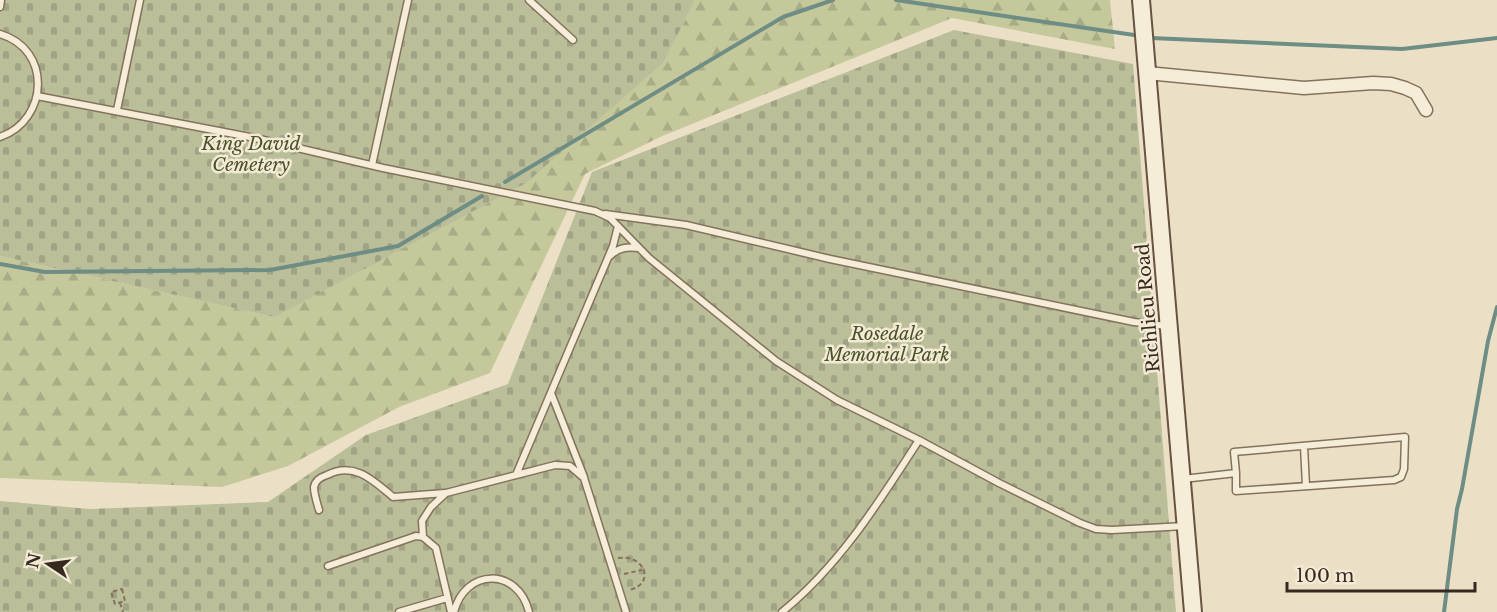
<svg xmlns="http://www.w3.org/2000/svg" width="1497" height="612" font-family="'Libre Baskerville',serif">
	<style>
		.forest { fill: url(#forest-firs) }
		.cemetery { fill: url(#cemetery-stones) }
		.lines { fill: none; stroke-linecap: round; stroke-linejoin: round }
		.stream { stroke: #6e8d85; stroke-width: 4 }
		.lane-casing { stroke: #85725d; stroke-width: 9 }
		.street-casing { stroke: #85725d; stroke-width: 15 }
		.secondary-casing { stroke: #675340; stroke-width: 20 }
		.path { stroke: #85725d; stroke-width: 2; stroke-dasharray: 4.5 3; stroke-linecap: butt }
		.lane { stroke: #f6edd9; stroke-width: 6 }
		.street { stroke: #f6edd9; stroke-width: 12 }
		.secondary { stroke: #f6edd9; stroke-width: 16 }
		.labels { text-anchor: middle; dominant-baseline: central; stroke-width: 5; stroke-linejoin: round; paint-order: stroke }
		.park-label { font-size: 18px; font-style: italic; fill: #475128; stroke: #f3ead5 }
		.street-label { font-size: 18px; fill: #362a20; stroke: #f3ead5 }
	</style>
	<defs>
		<pattern id="forest-firs" width="22" height="20" patternUnits="userSpaceOnUse" patternTransform="scale(1.5)"><rect width="22" height="20" fill="#c4c89b"/><path d="M5 1l3.5 6h-7zM16 11l3.5 6h-7z" fill="#a9ac85"/></pattern>
		<pattern id="cemetery-stones" width="16" height="16" patternUnits="userSpaceOnUse" patternTransform="scale(1.5)"><rect width="16" height="16" fill="#babe99"/><path d="M2 7V4a2 2 0 0 1 4 0v3zM10 15v-3a2 2 0 0 1 4 0v3z" fill="#a0a384"/></pattern>
	</defs>
	<rect width="100%" height="100%" fill="#ebe0c6"/>
	<path class="forest" d="M695,0h415l5,49 -163,-31 -292,119 -75,37 -95,199 -91,34 -111,59 -66,21 -222,-9v-222l274,61 390,-255z"/>
	<path class="cemetery" d="M0,0h695l-31,62 -138,121 -252,134 -274,-61z
		M954,30l179,34 43,548h-1176v-111l90,8 178,-7 98,-67 142,-51 84,-212z"/>
	<g class="lines">
		<path class="stream" d="M896,0l238,35
			M1151,38l251,11 95,-11
			M505,182l278,-165 50,-17
			M0,264l45,8 225,-2 128,-24 84,-50
			M1444,612l13,-103 5,-20 26,-148 9,-34"/>
		<g class="lane-casing">
			<path id="lane" d="M529,0l44,40
				M0,7l1,-7
				M0,34c52,15 49,86 0,103
				M37,96l218,42 128,30 212,43 15,7 39,40 127,103 61,39 82,40 80,43 81,40 16,6 16,1 73,-4
				M117,110l23,-110
				M372,165l36,-165
				M605,214l81,11 144,34 304,63 32,4
				M610,256c9,-9 17,-9 29,-8
				M551,393l33,84
				M1304,446l2,40
				M516,475l97,-229 5,-20
				M1183,479l53,-6v18l158,-11 7,-3 3,-8 1,-32 -171,15 2,21
				M319,510c-2,-7 -5,-16 -5,-23 1,-7 7,-10 13,-12 27,-14 46,5 66,22l52,-4
				M423,537l-1,-16 9,-14 15,-14 109,-28 15,1 14,12 42,134
				M328,566l88,-30 7,1 13,11 15,64
				M399,612l48,-14
				M454,612c11,-44 64,-45 75,0
				M782,612c58,-47 97,-110 137,-172"/>
		</g>
		<g class="street-casing">
			<path id="street" d="M1147,73l157,15 69,-5 18,1 14,4 11,5 10,17"/>
		</g>
		<g class="secondary-casing">
			<path id="secondary" d="M1141,0l52,612"/>
		</g>
		<path class="path" d="M618,558c27,-4 38,26 11,32
			M624,574l18,-4
			M122,589l3,12 -10,3 -4,-12z
			M120,603l3,9"/>
		<use href="#lane" class="lane"/>
		<use href="#street" class="street"/>
		<use href="#secondary" class="secondary"/>
	</g>
	<g class="labels">
		<g class="park-label">
			<text x="251" y="144">King David<tspan x="251" dy="21">Cemetery</tspan></text>
			<text x="887" y="334">Rosedale<tspan x="887" dy="21">Memorial Park</tspan></text>
		</g>
		<g class="street-label">
			<text transform="translate(1148 308) rotate(-95)">Richlieu Road</text>
		</g>
	</g>
	<g transform="translate(48 564) rotate(283)" stroke="#f3ead5" stroke-width="4.5" paint-order="stroke">
	<path d="M0-4.5L10 22L0 15L-10 22Z" fill="#362a20"/>
	<text y="-9" font-size="16" font-weight="bold" text-anchor="middle" fill="#362a20">N</text>
	</g>
	<path d="M1287 582v9h188v-9" fill="none" stroke="#362a20" stroke-width="3"/>
	<text x="1296" y="582" font-size="18" fill="#362a20" stroke="#f3ead5" stroke-width="4.5" paint-order="stroke">100 m</text>
</svg>
